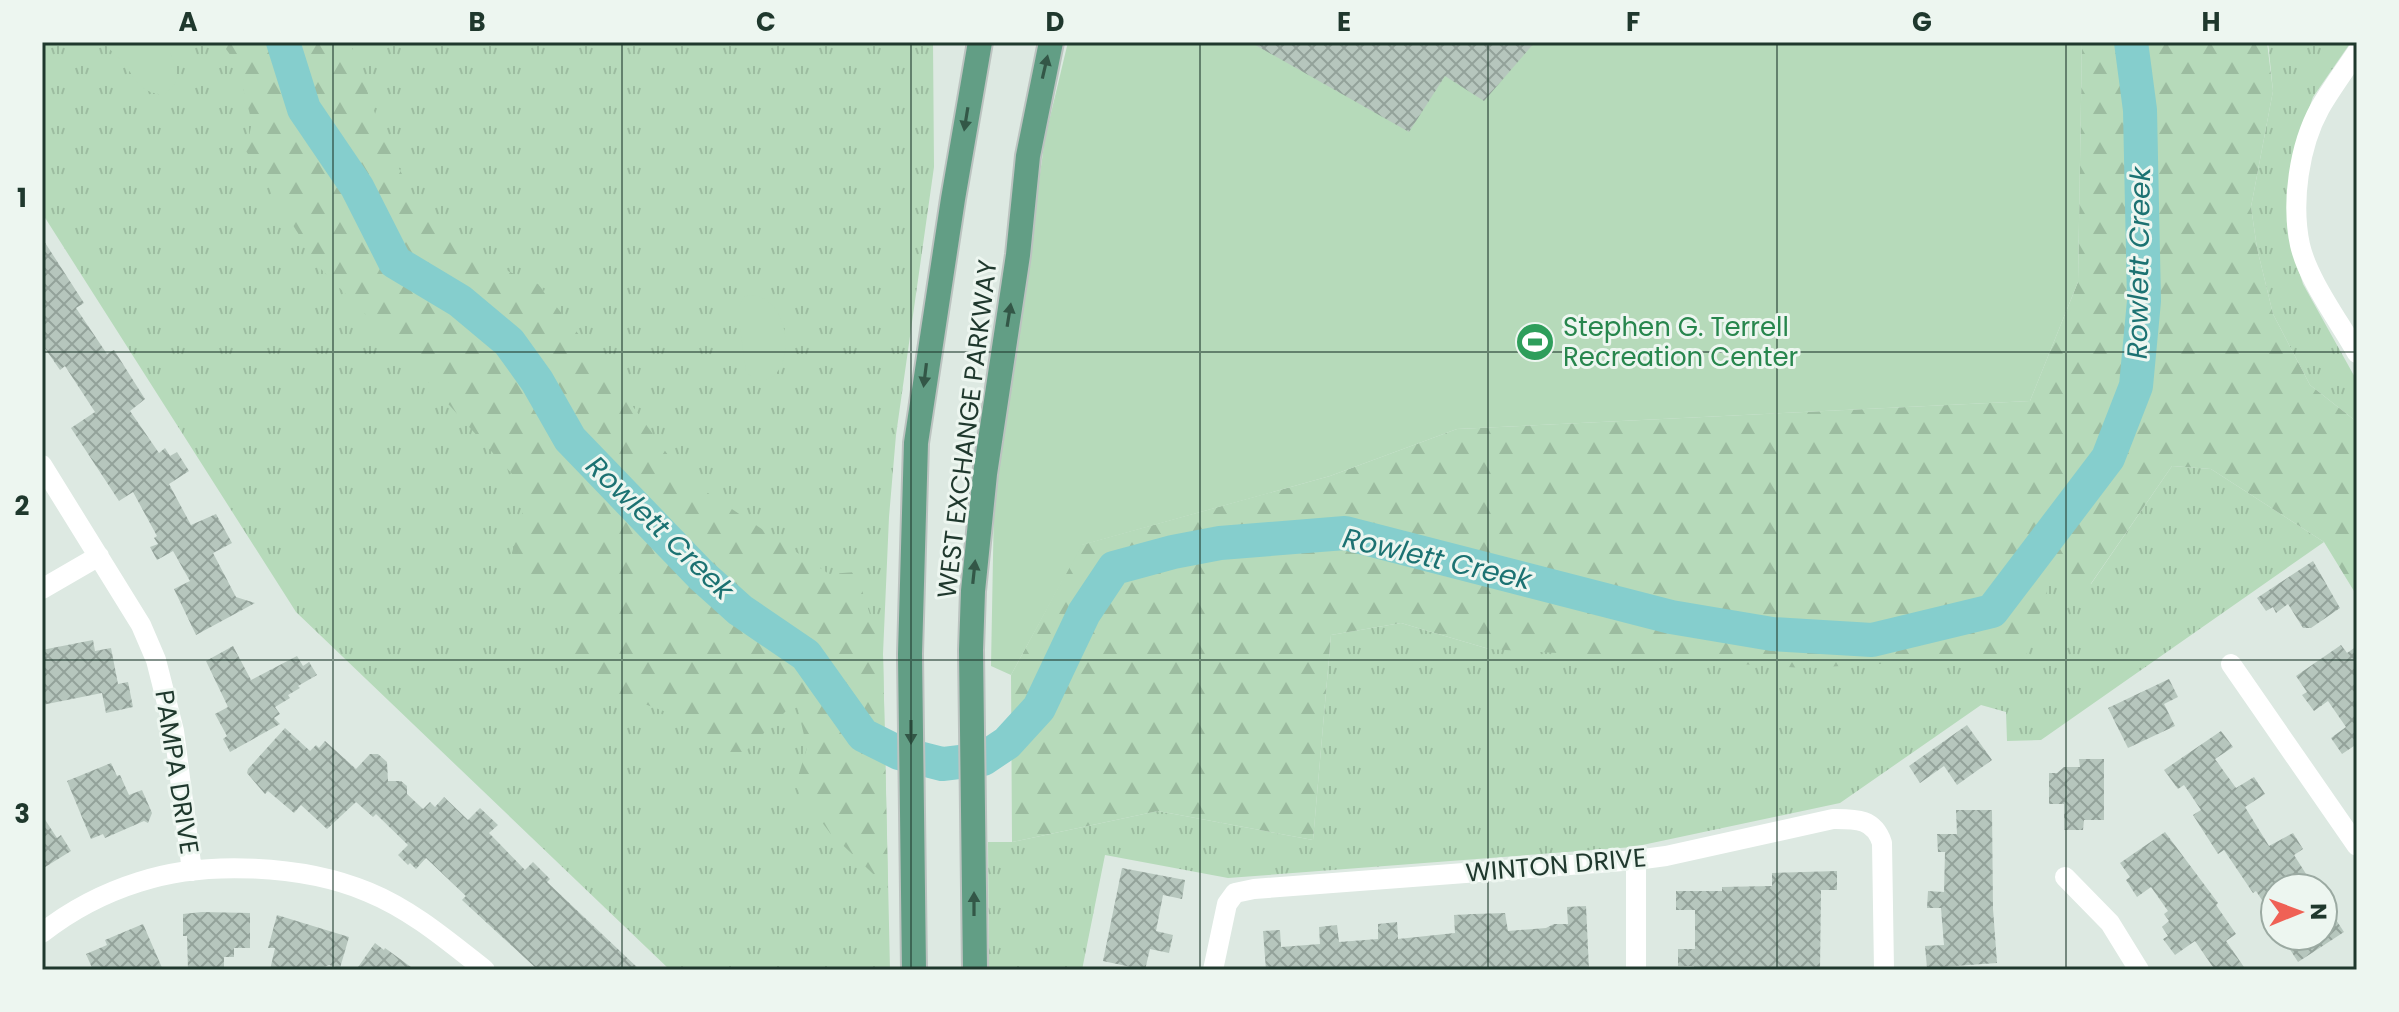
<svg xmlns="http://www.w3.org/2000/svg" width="2399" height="1012" font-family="Poppins,sans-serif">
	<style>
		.grass { fill: url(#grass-tufts) }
		.forest { fill: url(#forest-firs) }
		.pitch { fill: #b6daba }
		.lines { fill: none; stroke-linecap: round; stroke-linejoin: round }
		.river { stroke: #85cecd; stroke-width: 34 }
		.building { fill: url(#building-cross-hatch) }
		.major-casing { stroke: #bcc3c0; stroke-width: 28 }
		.minor { stroke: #fff; stroke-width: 20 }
		.major { stroke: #629e85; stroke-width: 24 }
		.oneway { fill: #335747 }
		.grid { fill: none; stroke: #1f382d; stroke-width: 2; stroke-opacity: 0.55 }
		.labels { text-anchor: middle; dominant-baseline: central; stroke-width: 6; stroke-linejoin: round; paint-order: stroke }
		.leisure-label { font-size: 26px; fill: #27864d; stroke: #edf6f0; text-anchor: start }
		.street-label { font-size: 26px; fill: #1f382d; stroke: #edf6f0 }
		.water-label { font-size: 28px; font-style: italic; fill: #1c7272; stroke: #edf6f0 }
		.neatline { fill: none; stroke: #1f382d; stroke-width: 3 }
		.grid-label { font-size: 26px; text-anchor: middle; font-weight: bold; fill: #1f382d }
	</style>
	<defs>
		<pattern id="grass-tufts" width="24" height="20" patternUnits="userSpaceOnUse" patternTransform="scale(2)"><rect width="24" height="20" fill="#b6daba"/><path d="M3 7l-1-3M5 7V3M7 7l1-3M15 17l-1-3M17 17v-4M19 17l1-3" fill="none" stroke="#9cbca0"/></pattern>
		<pattern id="forest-firs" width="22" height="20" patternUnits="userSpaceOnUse" patternTransform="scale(2)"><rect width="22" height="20" fill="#b6daba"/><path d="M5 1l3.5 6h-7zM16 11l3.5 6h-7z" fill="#9cbca0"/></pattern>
		<pattern id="building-cross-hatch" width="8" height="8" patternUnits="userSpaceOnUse" patternTransform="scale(2)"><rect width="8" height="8" fill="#b6c6bd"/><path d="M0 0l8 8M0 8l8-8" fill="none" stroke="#93a29a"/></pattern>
	</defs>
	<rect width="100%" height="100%" fill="#dde9e2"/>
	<path class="grass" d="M42,42h891l1,125 -38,268 -7,82 -6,137 7,316h-220l-374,-358 -254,-399z
		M2268,42h83l-38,55 -20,57 3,108 7,22 54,97v41l-47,-37 -37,-71 -16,-66 -6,-41 22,-116z
		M2172,466l39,3 113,73 -283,198 -34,1 -1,-29 -25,-7 -141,98 -207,44 -405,31 -123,-23 -23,115h-93l-1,-128h24l146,-31 155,29 18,-205 70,-12 88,26 562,-72 40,7z"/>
	<path class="forest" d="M221,42h129l35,100 36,68 51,46 66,28 59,73 87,120 145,97 27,-2 27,82 5,234 -58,-55 -35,-47 12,-38 -11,-47 -51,51h-17l-59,-39 -49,-18 -34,-25 -18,-21 3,-31 -51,-39 -8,-26 12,-46 -12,-33 -134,-147 -58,-59 -74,-117 6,-29 -16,-59z
		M2082,42h185l6,49 -22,116 6,41 16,66 37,71 47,37v174l-33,-54 -113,-73 -39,-3 -82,119 -39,-7 -25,78 -221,12 -316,-19 -88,-26 -70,12 -18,205 -155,-29 -146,31 -1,-167 70,-130 249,-69 127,-47 573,-28 48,-119z"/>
	<path class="pitch" d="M102,42h61c11,17 24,38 1,52 -21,1 -28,-14 -39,-29 -7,-8 -15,-16 -23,-23z
		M1068,42h1014l-4,240 -48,119 -573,28 -127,47 -248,69 -71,130 -20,-9 3,-163 51,-365z
		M750,295c48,2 46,98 3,84l-7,-8 -7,-50v-14l5,-10z"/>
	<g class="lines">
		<path class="river" d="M283,42l21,67 53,78 38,75 65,39 49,41 28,39 33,58 131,136 39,35 66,45 57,80 36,18 43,11 41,-5 24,-16 32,-35 45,-95 30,-45 59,-16 47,-9 125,-10 326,84 101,17 100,6 120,-29 116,-153 28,-72 8,-85 -4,-191 -9,-68"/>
	</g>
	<path class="building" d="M1250,42h285l-51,59 -39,-25 -36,56z
		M42,238l42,65 -8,5 31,46 7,-4 31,49 -15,12 29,42 6,-5 5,8 7,-4 12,19 -20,13 22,41 25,-11 16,29 -19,10 23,44 19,6 -59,32 -22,-46 16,-8 -17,-30 -16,9 -7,-13 8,-3 -4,-6 3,-2 -24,-44 -14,9 -48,-73 24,-16 -30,-46 -5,4 -18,-26z
		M2313,561l27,47 -29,20h-8l-15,-24 -12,9 -3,-6 -7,4 -9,-13z
		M93,640l2,11 16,-3 7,36 10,-2 5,25 -27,6 -4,-20 -60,12v-55z
		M2341,645l6,8 10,-7v98l-15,10 -11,-16 15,-11 -18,-26 -14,10 -12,-16 5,-3 -11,-16z
		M233,646l18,34 46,-24 6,10 6,-4 8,13 -19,11 2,2 -12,7 2,3 -15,9 5,7 -6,4 6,6 -50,28 -7,-13 4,-3 -12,-22 13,-7 -22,-46z
		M2169,679l9,18 -14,7 11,22 -47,22 -20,-40z
		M1967,725l25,35 -35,25 -13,-19 -24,17 -11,-17z
		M285,728l25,23 6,-6 3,3 6,-7 31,28 14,-15h8l9,8 1,19h13l6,5v8l16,15 7,-7 5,5 9,-10 24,23 12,-12 18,17 -9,8 36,37 8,-8 17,17 -3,3 93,88h-102l-76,-70 4,-4 -40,-38 -10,11 -6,-6 -2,2 -10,-10 10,-10 -32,-31 -3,3 -17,-15 -29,27 -26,-24 -7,8 -26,-22 -3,3 -18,-21 1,-4z
		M2221,731l12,16 -18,12 21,29 18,-11 11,17 -20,13 24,39 24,-13 10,16 -9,6 21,33h-40v32l-19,-29 -3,2 -29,-43 -6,4 -25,-39 8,-5 -17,-25 -6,4 -14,-19z
		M2079,759h25v61h-20l-1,10h-19v-26h-15v-31h8l7,-6h16z
		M111,763l6,13 3,-1 9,20 13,-5 10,23 -4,10 -4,-2 -39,17 -2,-4 -12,5 -24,-58z
		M1956,810h36l1,99 4,54 -70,5 -2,-22 19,-1 -3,-37h-14l1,-17 16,1 1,-40h-7l-1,-18h20z
		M42,815l15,23 4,-3 10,16 -29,18z
		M2165,832l53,71 -2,2 20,29 -10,7 20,29h-31l-20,-29 -20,14 -12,-16 5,-3 -6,-9 7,-6 -5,-7 4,-3 -17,-24 -14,10 -11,-17 4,-3 -10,-14z
		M1122,868l63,12 -3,19 -19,-4 -7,36 17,4 -4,18 -19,-4 -5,21 -42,-9z
		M1837,871v19h-16l-1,80h-126v-4h-16v-17h17v-39h-19v-19h46v-4l50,-1v-13z
		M2323,900l21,32 -46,30 -9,-14 9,-6 -4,-6h29z
		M1586,906l3,64h-323l-3,-39 17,-1 1,17 39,-3 -1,-17 18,-2 2,17 39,-3v-15l19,-2 1,17 57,-6 -1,-18 19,-1 32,-1 3,18 38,-3 8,-4h14l-1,-17z
		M202,912l48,1v35h-16v9h-10v10h-4v3h-32l-1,-34h-4v-22z
		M277,915l72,22 -9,31 -11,-3 -12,5h-47l5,-22h-7z
		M143,924l20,46h-70l-7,-16 21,-9 -2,-5z
		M375,943l9,7 1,-2 30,22h-59z"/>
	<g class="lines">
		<g class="major-casing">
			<path id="major" d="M914,970l-4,-316 6,-211 37,-244 27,-157
				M975,970l-4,-320 2,-59 12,-117 33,-219 10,-99 23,-114"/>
		</g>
		<path class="minor" d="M2357,52c-12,18 -26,37 -37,56 -21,38 -29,94 -20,137 8,35 39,76 57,108
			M42,465l99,160 15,35 18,71 18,140
			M42,589l57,-33
			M2231,664l126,182
			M2065,877l45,46 29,47
			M42,933c28,-22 62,-40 97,-51 66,-22 165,-17 229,10 44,18 80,49 117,78
			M1213,970l14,-66 8,-11 19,-4 382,-29 30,-4 167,-37c22,0 41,-1 49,24l2,127
			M1636,970v-110"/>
		<use href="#major" class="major"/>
	</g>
	<defs><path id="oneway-solid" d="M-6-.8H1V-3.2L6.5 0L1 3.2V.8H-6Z" transform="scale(2)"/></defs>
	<g class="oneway">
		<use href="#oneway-solid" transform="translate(1045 67) rotate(-77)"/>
		<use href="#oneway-solid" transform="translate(966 119) rotate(99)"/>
		<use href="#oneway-solid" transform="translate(1009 315) rotate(-81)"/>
		<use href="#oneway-solid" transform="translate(925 375) rotate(97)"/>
		<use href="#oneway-solid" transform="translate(974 572) rotate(-84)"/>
		<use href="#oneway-solid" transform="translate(911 732) rotate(90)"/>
		<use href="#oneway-solid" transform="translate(974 904) rotate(-90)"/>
	</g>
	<path class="grid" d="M333,42v928M622,42v928M911,42v928M1200,42v928M1488,42v928M1777,42v928M2066,42v928M42,352h2315M42,660h2315"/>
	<defs>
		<g id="stadium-disc" transform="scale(2)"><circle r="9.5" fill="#2e9e5b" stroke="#edf6f0"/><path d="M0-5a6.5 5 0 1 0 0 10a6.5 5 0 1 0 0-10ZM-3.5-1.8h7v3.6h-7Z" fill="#fff"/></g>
	</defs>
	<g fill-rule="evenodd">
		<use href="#stadium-disc" x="1535" y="342"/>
	</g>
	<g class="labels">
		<g class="leisure-label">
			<text x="1563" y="327">Stephen G. Terrell<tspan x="1563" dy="30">Recreation Center</tspan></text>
		</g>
		<g class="street-label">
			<text transform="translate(967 429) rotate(-83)">WEST EXCHANGE PARKWAY</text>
			<text transform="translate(177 772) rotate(81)">PAMPA DRIVE</text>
			<text transform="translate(1556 865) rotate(-5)">WINTON DRIVE</text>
		</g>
		<g class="water-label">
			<text transform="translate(2139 263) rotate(-89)">Rowlett Creek</text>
			<text transform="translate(660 528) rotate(44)">Rowlett Creek</text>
			<text transform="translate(1437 559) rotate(13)">Rowlett Creek</text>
		</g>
	</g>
	<rect width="2399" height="1012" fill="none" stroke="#edf6f0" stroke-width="88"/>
	<g transform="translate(2299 912) rotate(89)"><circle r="38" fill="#edf6f0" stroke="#9baaa2" stroke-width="2"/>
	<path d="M0-6L14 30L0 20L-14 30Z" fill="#ef6155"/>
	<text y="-12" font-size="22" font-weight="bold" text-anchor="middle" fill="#1f382d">N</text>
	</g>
	<rect x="44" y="44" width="2311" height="924" class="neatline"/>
	<g class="grid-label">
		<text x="188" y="31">A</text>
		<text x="477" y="31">B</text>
		<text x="766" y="31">C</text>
		<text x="1055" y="31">D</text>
		<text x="1344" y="31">E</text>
		<text x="1633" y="31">F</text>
		<text x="1922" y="31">G</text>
		<text x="2211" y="31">H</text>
		<text x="22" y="207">1</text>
		<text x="22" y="515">2</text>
		<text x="22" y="823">3</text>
	</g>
</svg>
